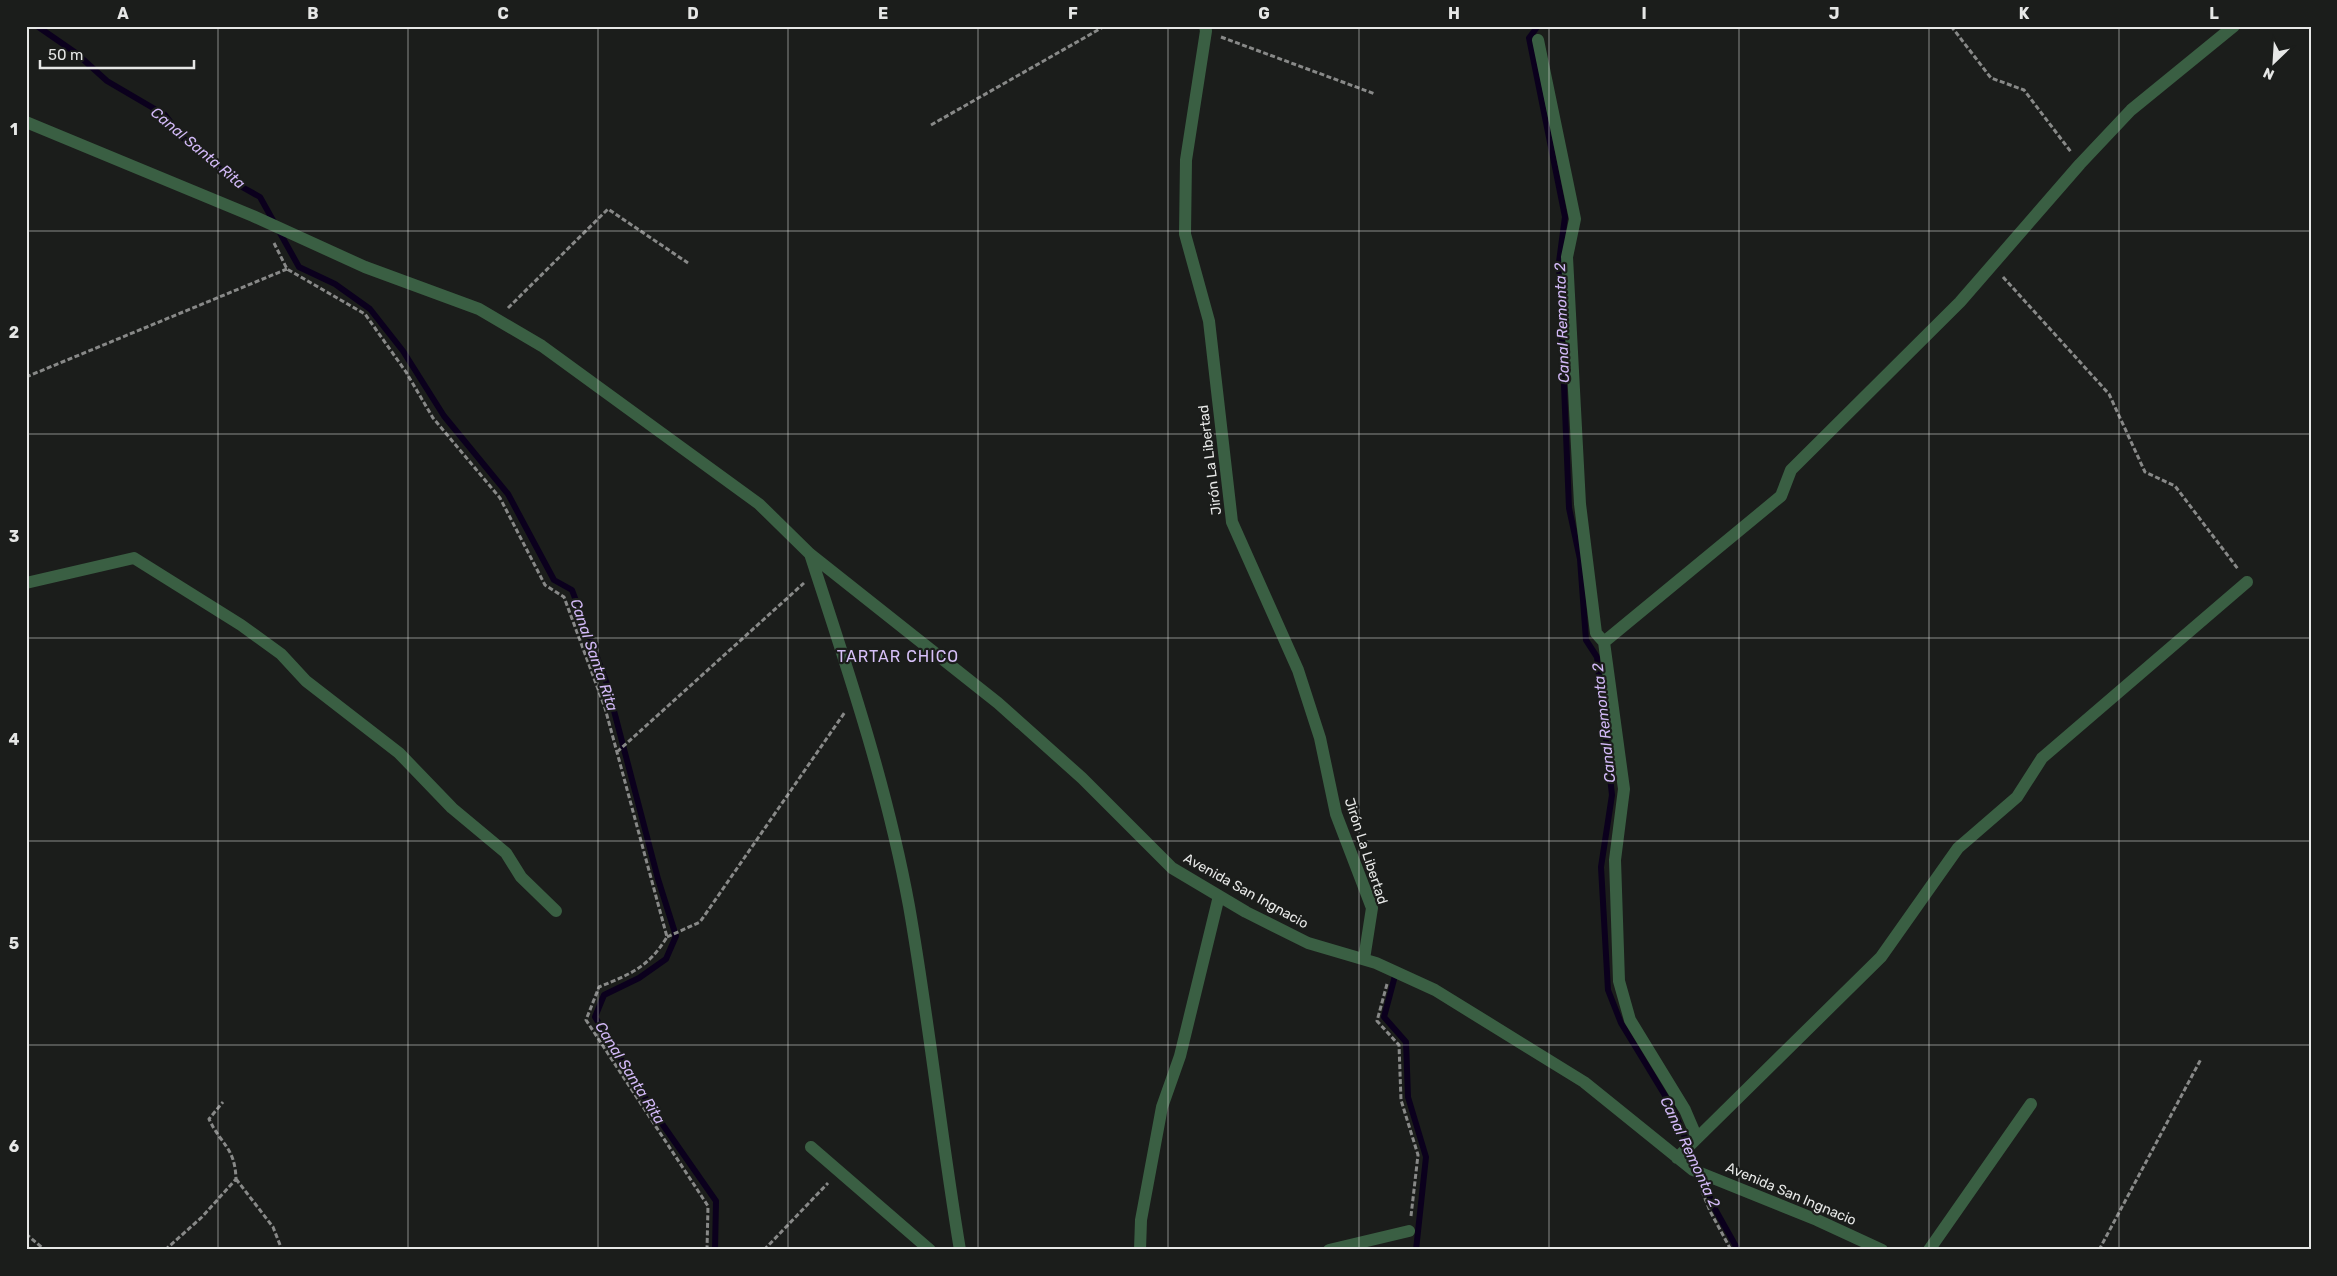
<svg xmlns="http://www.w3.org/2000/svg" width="2337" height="1276" font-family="Rubik,sans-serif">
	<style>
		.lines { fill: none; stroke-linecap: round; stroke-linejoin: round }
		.stream { stroke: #0b001d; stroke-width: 6 }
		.path { stroke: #888988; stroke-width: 3; stroke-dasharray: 5 2.5; stroke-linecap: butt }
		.minor { stroke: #3a5f43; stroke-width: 12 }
		.grid { fill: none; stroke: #e6e7e6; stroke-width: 1; stroke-opacity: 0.55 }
		.labels { text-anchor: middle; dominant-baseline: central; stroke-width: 4.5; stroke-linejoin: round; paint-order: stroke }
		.street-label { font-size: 14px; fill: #e6e7e6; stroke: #1b1d1b }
		.water-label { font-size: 15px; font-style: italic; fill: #d2b9f7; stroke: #1b1d1b }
		.quarter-label { font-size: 16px; letter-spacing: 1px; fill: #d7c1f8; stroke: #1b1d1b }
		.neatline { fill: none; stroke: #e6e7e6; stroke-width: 2 }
		.grid-label { font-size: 16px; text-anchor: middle; font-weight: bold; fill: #e6e7e6 }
	</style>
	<rect width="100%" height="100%" fill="#1b1d1b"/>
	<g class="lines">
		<path class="stream" d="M37,26l39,27 31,28 58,34 19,24 58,48 18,10 39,70 36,17 35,25 33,42 41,65 64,78 46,86 18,10 35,94 51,195 18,57 -10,23 -27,19 -35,17 -9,22 61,98 60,86 -1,49
			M1538,26l-9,12 36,179 -6,45 10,246 11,51 6,81 11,17 15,138 -11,72 7,123 13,33 51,84 43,102 23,41
			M1396,972l-12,45 22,25 2,55 18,60 -10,93"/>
		<path class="path" d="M1951,26l40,52 33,12 47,62
			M1221,37l154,57
			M931,125l174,-99
			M274,243l13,26 78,45 41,58 27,46 67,80 45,87 19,12 41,111 62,229c-19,31 -37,37 -68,50l-13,33 122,186 -1,44
			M2003,277l106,117 36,78 30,14 63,83
			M508,308l100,-99 80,54
			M26,377l261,-108
			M617,752l187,-169
			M667,937l33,-15 145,-210
			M1387,984l-10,37 22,24 2,55 17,55 -7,61
			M236,1179l37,48 9,23
			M1702,1191l8,20 21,39
			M26,1234l19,16
			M165,1250l37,-33 34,-38c-1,-32 -15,-34 -27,-60l14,-17
			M764,1250l64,-67
			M2099,1250l102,-191"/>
		<path class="minor" d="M1205,26l1,5 -20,129 -1,74 24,87 23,201 66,148 22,68 16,76 36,94 -8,51
			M1538,40l37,179 -8,38 13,247 16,129 8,9 20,147 -9,71 4,121 11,39 55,90 12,28
			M26,122l227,94 112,51 114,42 63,37 217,158 51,50 188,149 84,75 90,90 74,44 62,31 68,20 59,27 149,92 109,88 124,50 65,30
			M810,554c38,116 77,232 99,352 20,114 32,230 51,344
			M26,583l108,-25 107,67 40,29 25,27 93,72 53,55 54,45 15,24 35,34
			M1604,642l177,-146 10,-26 169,-168 120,-138 51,-54 103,-84
			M811,1147l119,103
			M1677,1158l204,-201 77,-109 59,-51 25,-39 205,-176
			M1140,1250l1,-30 21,-113 18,-51 39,-160
			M1329,1250l80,-19
			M1929,1250l102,-146"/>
	</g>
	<path class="grid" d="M218,26v1224M408,26v1224M598,26v1224M788,26v1224M978,26v1224M1168,26v1224M1359,26v1224M1549,26v1224M1739,26v1224M1929,26v1224M2119,26v1224M26,231h2285M26,434h2285M26,638h2285M26,841h2285M26,1045h2285"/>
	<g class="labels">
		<g class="street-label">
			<text transform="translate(1210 460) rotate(-97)">Jirón La Libertad</text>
			<text transform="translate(1366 851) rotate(72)">Jirón La Libertad</text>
			<text transform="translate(1246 891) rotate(29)">Avenida San Ingnacio</text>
			<text transform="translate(1791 1194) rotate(23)">Avenida San Ingnacio</text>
		</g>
		<g class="water-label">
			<text transform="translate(198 148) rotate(40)">Canal Santa Rita</text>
			<text transform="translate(1562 323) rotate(-92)">Canal Remonta 2</text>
			<text transform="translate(594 655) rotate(71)">Canal Santa Rita</text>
			<text transform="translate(1604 723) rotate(-96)">Canal Remonta 2</text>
			<text transform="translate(630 1073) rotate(58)">Canal Santa Rita</text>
			<text transform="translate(1690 1152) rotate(65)">Canal Remonta 2</text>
		</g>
		<g class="quarter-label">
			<text x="898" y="656">TARTAR CHICO</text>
		</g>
	</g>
	<rect width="2337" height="1276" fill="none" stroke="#1b1d1b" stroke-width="55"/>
	<g transform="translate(2274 62) rotate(205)" stroke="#1b1d1b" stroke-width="4" paint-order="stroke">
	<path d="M0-4L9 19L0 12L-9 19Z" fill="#e6e7e6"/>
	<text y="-8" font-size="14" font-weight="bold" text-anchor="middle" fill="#e6e7e6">N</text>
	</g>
	<path d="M40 60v8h154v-8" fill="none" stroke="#e6e7e6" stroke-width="2.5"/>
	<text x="48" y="60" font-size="15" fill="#e6e7e6" stroke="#1b1d1b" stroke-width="4" paint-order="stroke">50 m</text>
	<rect x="28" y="28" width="2282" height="1220" class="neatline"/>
	<g class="grid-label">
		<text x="123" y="19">A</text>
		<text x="313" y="19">B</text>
		<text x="503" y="19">C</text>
		<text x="693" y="19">D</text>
		<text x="883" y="19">E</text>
		<text x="1073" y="19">F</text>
		<text x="1264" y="19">G</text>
		<text x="1454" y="19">H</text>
		<text x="1644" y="19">I</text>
		<text x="1834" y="19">J</text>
		<text x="2024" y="19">K</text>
		<text x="2214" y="19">L</text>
		<text x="14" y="135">1</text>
		<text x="14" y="338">2</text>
		<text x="14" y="542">3</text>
		<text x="14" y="745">4</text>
		<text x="14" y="949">5</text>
		<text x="14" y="1152">6</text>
	</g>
</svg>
